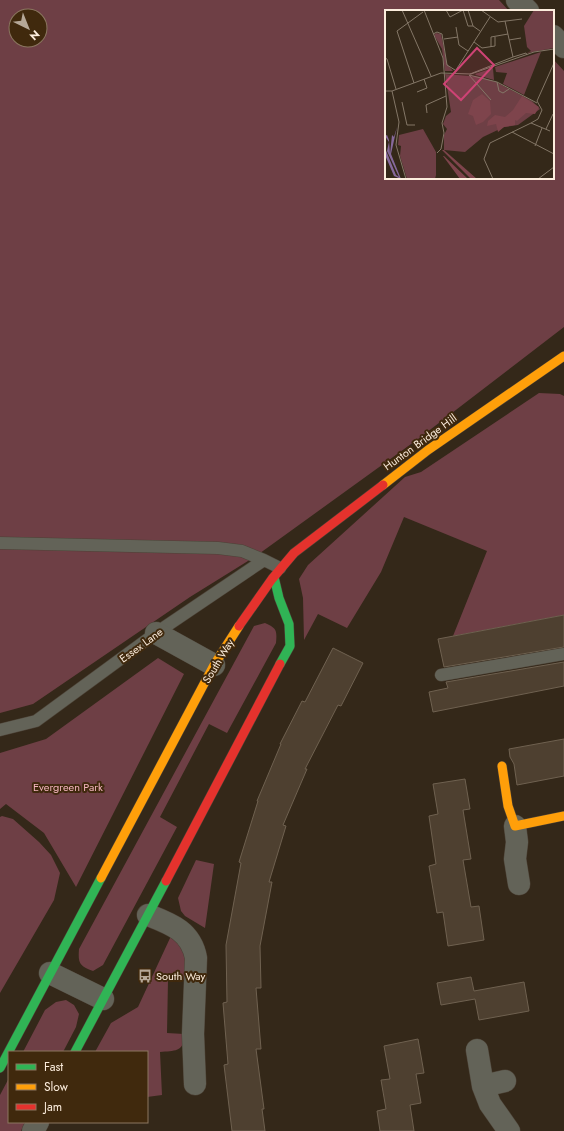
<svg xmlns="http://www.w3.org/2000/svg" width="564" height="1131" font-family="Jost,sans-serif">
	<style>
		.green { fill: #6e3f45; fill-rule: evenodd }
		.building { fill: #4e4030; stroke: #6f6150 }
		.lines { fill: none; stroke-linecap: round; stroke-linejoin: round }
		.lane-casing { stroke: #4d4337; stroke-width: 13 }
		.street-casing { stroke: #4d4337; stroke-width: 23 }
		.fast-casing { stroke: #4d4337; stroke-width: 10 }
		.slow-casing { stroke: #4d4337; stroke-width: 10 }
		.jam-casing { stroke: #4d4337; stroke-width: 10 }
		.lane { stroke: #636358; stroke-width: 12 }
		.street { stroke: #636358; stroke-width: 22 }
		.fast { stroke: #30b455; stroke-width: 9 }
		.slow { stroke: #ff9f0a; stroke-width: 9 }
		.jam { stroke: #e5322d; stroke-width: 9 }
		.labels { text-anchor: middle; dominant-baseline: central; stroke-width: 4; stroke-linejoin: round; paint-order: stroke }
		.street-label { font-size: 11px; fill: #fceddd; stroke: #40290d }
		.park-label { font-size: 11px; fill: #f3b5be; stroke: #40290d }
		.poi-label { font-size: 11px; fill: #fceddd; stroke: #40290d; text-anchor: start }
		.inset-road { fill: none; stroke: #847767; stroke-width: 1 }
		.view { fill: #ce4375; fill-opacity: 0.15; stroke: #ce4375; stroke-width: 2 }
		.inset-edge { fill: none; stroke: #fceddd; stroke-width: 2 }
	</style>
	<rect width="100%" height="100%" fill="#342819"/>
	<path class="green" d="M0,0h499l10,11h-123v167h167v-119l11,12v256l-146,112 -162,117 -66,41 -157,107 -33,9zM16,16h24v24h-24z
		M539,393l21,1 4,2v219l-111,21 34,-85 -83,-34 -23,55 -34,56 -29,-14 -14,26 -1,-42 -4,-19 9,-14 97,-88 16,-5z
		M265,623c12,5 12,8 11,20l-49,90 -18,-9 -49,93 17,10 -74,138 -10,6c-14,-5 -15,-8 -14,-22l175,-323z
		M158,658l26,16 -108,213 -32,-54 -38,-29 -6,5v-56l46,-14z
		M2,816l11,3 26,23 12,13 9,18 -6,27 -54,93v-176z
		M196,860l18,4 -9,64 -20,-12 -4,-5 -3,-13z
		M171,936l14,16 1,28h-18l-1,53 17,1c1,18 -9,17 -24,18l2,43 -15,2v-45h-52l16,-29 27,-16z
		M66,1000l8,5 5,9 -3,13 -13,25h-40l22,-42 11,-8z
		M9,1078v44h16l-4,9h-21v-36z"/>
	<path class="building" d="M564,615v32l-120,20 -6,-28z
		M333,648l30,15 -22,43 -3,-1 -33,64h2l-24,56 3,1 -17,56h3l-12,64 1,42h-5l5,61h-5l8,60h-2l3,22h-33l-8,-66 4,-1 -5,-61 4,-1 -1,-57 15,-82 -2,-1 19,-61h-1l24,-57h-1l22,-43 3,1z
		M564,662v24l-131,26 -4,-20 19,-4 -2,-6z
		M564,739v37l-47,9 -3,-21 -4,-7 -1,-8z
		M465,779l5,30 -7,1 8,49 -8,1 8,47 8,-1 5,34 -36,6 -5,-34 -6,1 -8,-47 7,-2 -7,-48 9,-2 -5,-30z
		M471,977l3,14 50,-9 5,29 -50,9 -4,-21 -34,6 -4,-22z
		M418,1039l6,34 -8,1 5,29 -11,2 4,26h-34l-3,-20 9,-2 -5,-29 9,-1 -6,-33z"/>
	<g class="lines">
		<g class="lane-casing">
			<path id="lane" d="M0,543l218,5 24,3 22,9
				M441,675l123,-21
				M0,730l36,-9 120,-88 108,-73 16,8"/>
		</g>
		<g class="street-casing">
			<path id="street" d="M517,0l11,11
				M553,36l11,11
				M156,633l58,32
				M515,826l2,16 -2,17 4,25
				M148,915c23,9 43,16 48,43l-3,76 2,50
				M50,973l53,26
				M477,1050l6,36 7,18 19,27
				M483,1086l22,-5
				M33,1131l5,-9"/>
		</g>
		<g class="fast-casing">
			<path id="fast" d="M274,577l5,21 10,26 1,22 -10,18
				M75,1052l91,-171
				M0,1068l101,-190"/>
		</g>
		<g class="slow-casing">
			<path id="slow" d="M383,485l45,-35 136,-94
				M502,766l6,40 7,20 49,-10
				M101,878l113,-213 25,-39"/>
		</g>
		<g class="jam-casing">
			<path id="jam" d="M239,626l33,-47 22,-26 89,-68
				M166,881l114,-217"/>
		</g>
		<use href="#lane" class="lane"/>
		<use href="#street" class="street"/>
		<use href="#fast" class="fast"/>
		<use href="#slow" class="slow"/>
		<use href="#jam" class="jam"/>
	</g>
	<defs>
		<g id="bus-bare" transform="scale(1.08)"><path d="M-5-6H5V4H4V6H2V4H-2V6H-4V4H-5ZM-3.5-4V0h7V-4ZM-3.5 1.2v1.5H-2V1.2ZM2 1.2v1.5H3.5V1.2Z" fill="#b6a898" stroke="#40290d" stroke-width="2.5" paint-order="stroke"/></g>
	</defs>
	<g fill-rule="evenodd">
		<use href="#bus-bare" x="145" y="976"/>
	</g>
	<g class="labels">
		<g class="street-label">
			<text transform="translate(420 442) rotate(-36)">Hunton Bridge Hill</text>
			<text transform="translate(141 645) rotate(-36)">Essex Lane</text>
			<text transform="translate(218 661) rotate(-59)">South Way</text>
		</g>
		<g class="park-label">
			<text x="68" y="787">Evergreen Park</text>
		</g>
		<g class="poi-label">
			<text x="156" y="976">South Way</text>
		</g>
	</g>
	<g transform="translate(385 10)">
		<rect width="169" height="169" fill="#342819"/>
		<path d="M149,0h20v38l-27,5 4,-2 -4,-4 -3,-21zM51,23l5,1 6,30 6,7h-8l-3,-22 -8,-14zM156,42l-17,43 -21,-11 4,-11 -11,-1 -1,-5zM108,58l1,12 -18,-5 -1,-1zM60,64l36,3 15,5 36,19 8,8 -22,16 -14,2 -21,10 -18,15 -21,-2v-15l3,-6 -4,-5 3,-8 5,-4zM38,119l13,23v23l-1,4h-28l-7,-23 1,-10 -3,-1 1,-10z" fill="#6e3f45"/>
		<path d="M97,84l8,7 1,13 -8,8 -7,3 -3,-9 -5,-2 5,-14zM137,86l17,11 -4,7 -9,-1 -9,8 -2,-1v5l-11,2 -6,5 -2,-8 -9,2 1,-5 7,-6 10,2 8,-7zM57,140h2l33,29h-6zM58,146h1l24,23h-8z" fill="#7e444c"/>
		<path d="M12,117l-6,27 10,25 -7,-3 -9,-21v-7l11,27 3,2 -12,-26 2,-9 -4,-6 2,-1 2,5 1,14 2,-19 2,2z" fill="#86699b"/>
		<path class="inset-road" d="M17,0l29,66M39,0l19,48 4,49 -5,16 2,10 -3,16 -4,4M61,0l4,7 13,-7M78,0l5,16h5M83,0l5,16 7,5M96,0l17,12 24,-3M120,11l8,36M71,17l3,18 9,6M48,24l4,-2 5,2 5,31 8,5M59,29l14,-2M124,30l12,-2M89,32l8,6 13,-2v-9M106,37v-10l17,-3M0,48l2,1 9,30M69,63l36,-56M85,64l43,-17 13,-4 1,2M84,65l28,7 40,21M84,65l22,25M112,72l2,9 4,2 6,-4M29,73l-17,-52 26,-19M0,81h7l49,-18 30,1 63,-22 20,-3M7,81l7,31 -3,23 10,34M32,82l10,-4 -3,-9M17,92l5,23h8M42,103l-1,-8 20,-9M146,113l7,-4 4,-9 -5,-9 17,-38M161,119l7,-15M127,122l42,22M150,136l7,-18M108,169l-9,-20 6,-16 41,-20 19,8M153,169l16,-12"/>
		<path class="view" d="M92,38l17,17 -33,35 -17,-16z"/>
		<rect width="169" height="169" class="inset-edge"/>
	</g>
	<rect x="8" y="1051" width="140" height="72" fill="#40290d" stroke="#8b7760"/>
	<rect x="16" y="1064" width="20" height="6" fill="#30b455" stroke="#8b7760"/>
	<text x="44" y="1071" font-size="12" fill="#fceddd">Fast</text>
	<rect x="16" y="1084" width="20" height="6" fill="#ff9f0a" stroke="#8b7760"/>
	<text x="44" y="1091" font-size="12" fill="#fceddd">Slow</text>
	<rect x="16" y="1104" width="20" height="6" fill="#e5322d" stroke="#8b7760"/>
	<text x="44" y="1111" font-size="12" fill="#fceddd">Jam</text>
	<g transform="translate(28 28) rotate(137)"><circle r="19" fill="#40290d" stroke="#8b7760"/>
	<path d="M0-3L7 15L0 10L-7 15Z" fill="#b6a898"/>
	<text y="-6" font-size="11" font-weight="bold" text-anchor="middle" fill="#fceddd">N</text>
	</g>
</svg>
